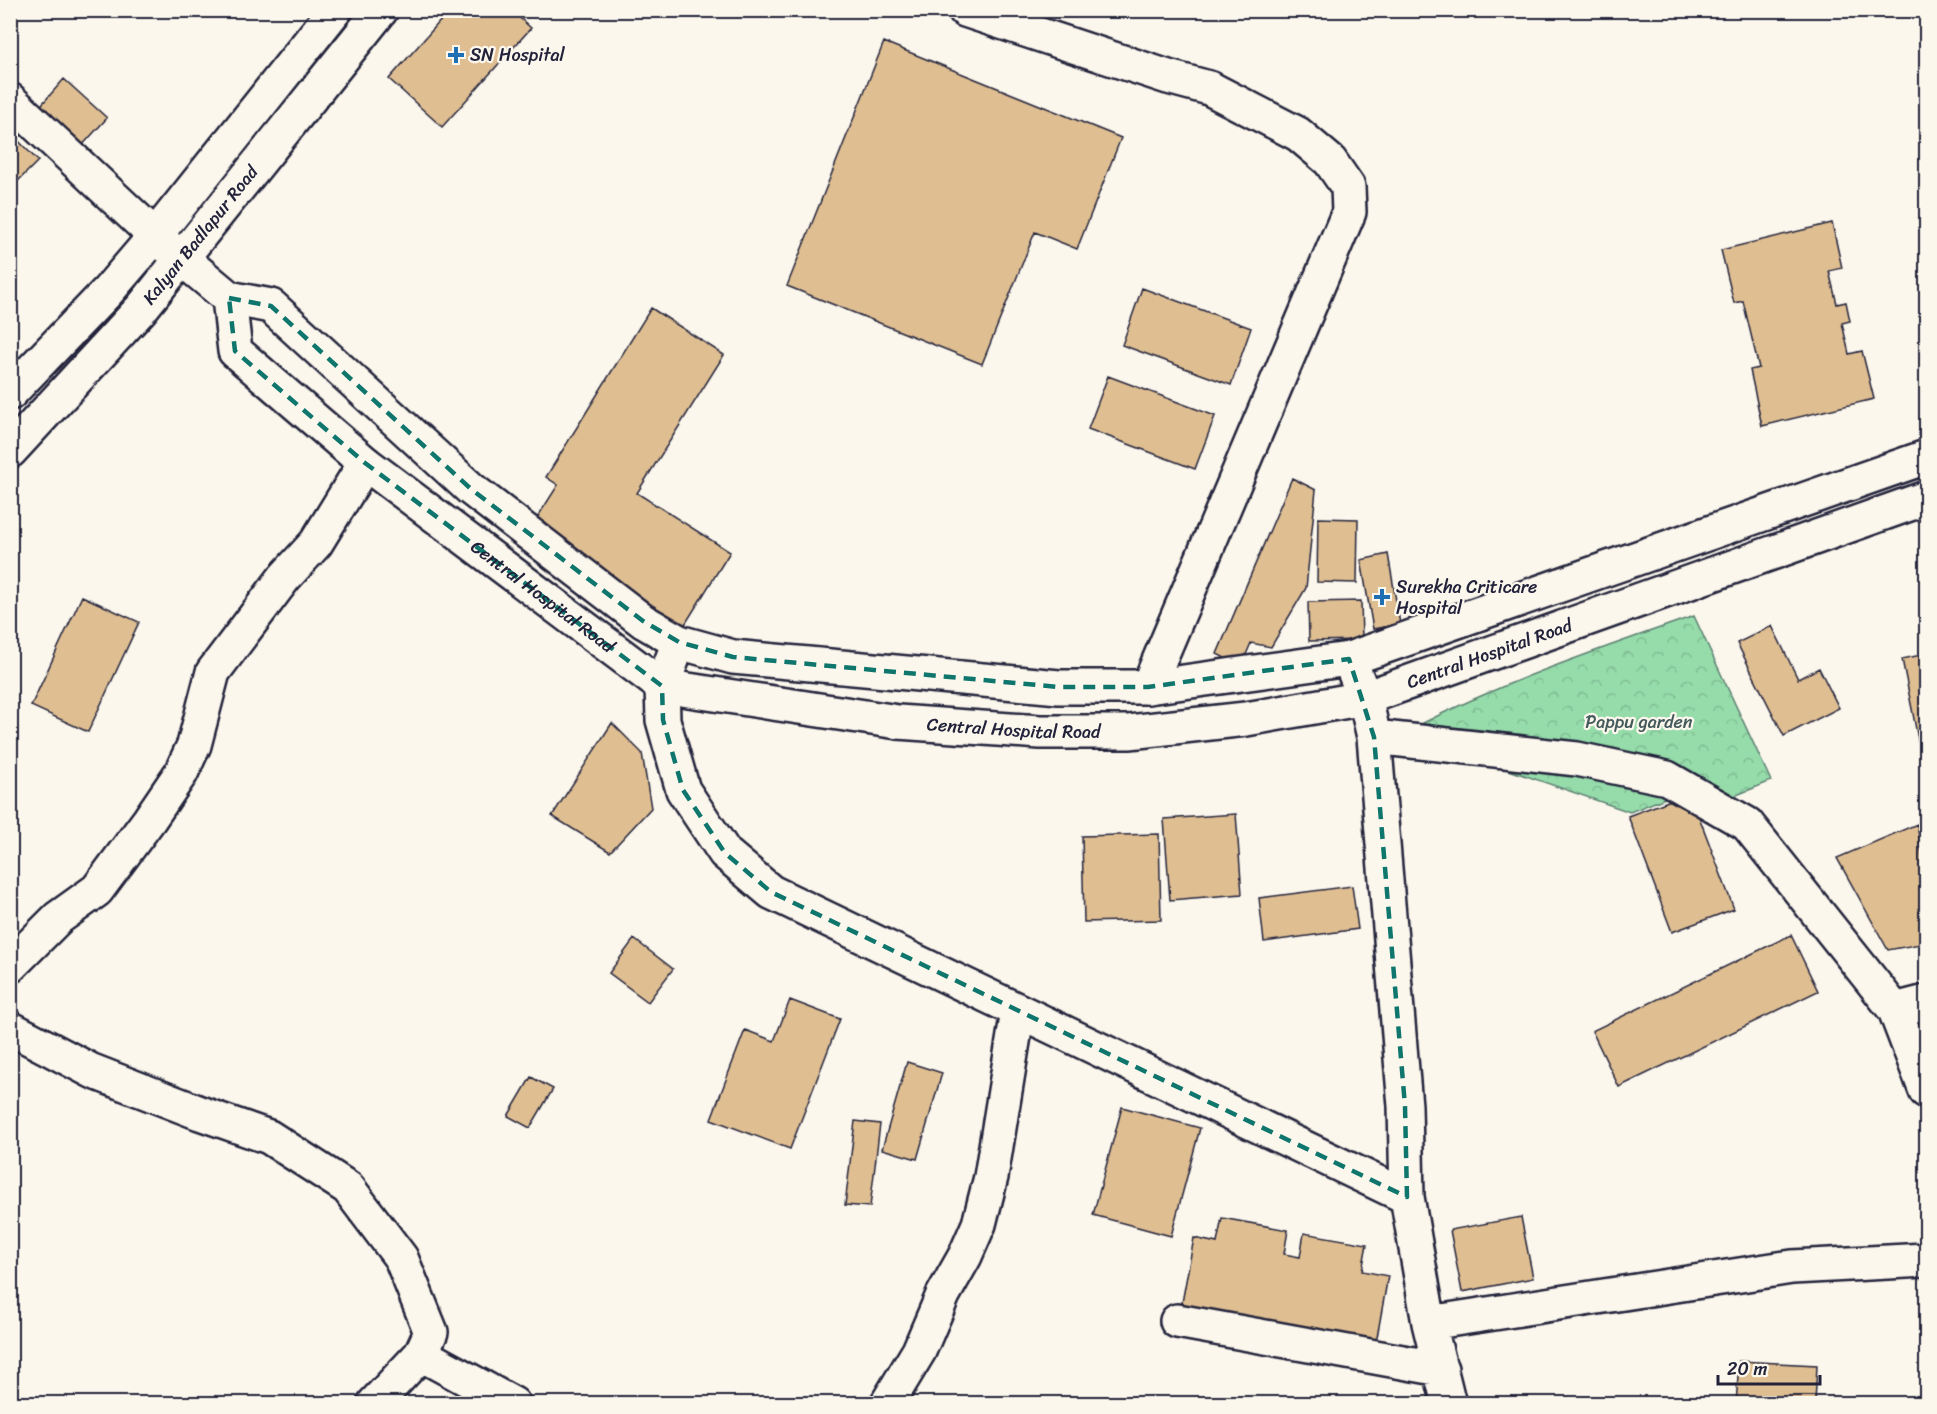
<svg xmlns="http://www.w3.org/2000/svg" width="1937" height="1414" font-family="Sriracha,sans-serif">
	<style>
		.forest { fill: url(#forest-crowns); stroke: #5c7f72; stroke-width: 1.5 }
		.building { fill: #dfbf92; stroke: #22223b; stroke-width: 1.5 }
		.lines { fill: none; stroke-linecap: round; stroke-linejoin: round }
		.street-casing { stroke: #22223b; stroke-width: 38 }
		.secondary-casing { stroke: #22223b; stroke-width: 38 }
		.primary-casing { stroke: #22223b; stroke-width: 38 }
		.street { stroke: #fbf7ec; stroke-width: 33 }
		.secondary { stroke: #fbf7ec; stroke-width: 33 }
		.primary { stroke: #fbf7ec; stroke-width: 33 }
		.marked { fill: none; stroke: #0f766e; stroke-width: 4.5; stroke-dasharray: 12 8; stroke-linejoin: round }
		.poi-dot { fill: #1f6fb2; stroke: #fbf7ec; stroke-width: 2 }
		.labels { text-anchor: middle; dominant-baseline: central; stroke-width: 4.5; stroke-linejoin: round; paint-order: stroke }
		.poi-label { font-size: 18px; fill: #22223b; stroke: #fbf7ec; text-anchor: start }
		.street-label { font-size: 18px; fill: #22223b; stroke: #fbf7ec }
		.park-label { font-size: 18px; fill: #445a5c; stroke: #fbf7ec }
	</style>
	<defs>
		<pattern id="forest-crowns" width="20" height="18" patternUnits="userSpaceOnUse" patternTransform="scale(1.5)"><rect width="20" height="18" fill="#95dcaa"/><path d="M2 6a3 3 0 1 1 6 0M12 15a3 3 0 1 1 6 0" fill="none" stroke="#80bc93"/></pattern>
	</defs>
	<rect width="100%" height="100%" fill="#fbf7ec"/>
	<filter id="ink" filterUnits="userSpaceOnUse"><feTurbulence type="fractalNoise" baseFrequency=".0167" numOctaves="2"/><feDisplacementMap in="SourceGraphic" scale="12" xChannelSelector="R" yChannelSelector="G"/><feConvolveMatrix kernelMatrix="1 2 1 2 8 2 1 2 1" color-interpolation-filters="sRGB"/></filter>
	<g filter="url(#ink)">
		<path class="forest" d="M1694,616l77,165 -69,28 -9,-22 -63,25 -150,-52 -63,-34c88,-45 183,-77 277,-110z"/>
		<path class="building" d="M450,10h61l20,18 -89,99 -53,-48z
			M884,42l237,96 -44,111 -42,-17 -53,132 -195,-78z
			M64,79l43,39 -37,41 -42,-39z
			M10,132l28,29 -27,27h-1z
			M1832,223l10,45 -13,3 8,33 9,-2 4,19 -8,2 7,31 13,-3 12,48 -112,27 -12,-56 9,-2 -16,-67 -9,2 -13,-53z
			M1142,288l109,40 -20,57 -109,-40z
			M651,308l73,47 -87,138 93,59 -46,74 -154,-97 28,-44 -12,-8z
			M1108,376l107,40 -20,53 -107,-40z
			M1292,478l24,12 -10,98 -35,59 -20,-4 -10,23 -24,-12z
			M1318,518l40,1 -1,64 -40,-1z
			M1388,554l12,70 -27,5 -12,-69z
			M82,596l57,26 -51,110 -57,-26z
			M1361,601l1,39 -53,1 -1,-39z
			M1772,626l26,53 21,-11 20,40 -55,28 -47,-93z
			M1926,654v125l-24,-120z
			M612,723l30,30 9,55 -41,44 -58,-36z
			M1690,793l44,116 -62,23 -44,-116z
			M1236,814l6,80 -72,6 -6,-81z
			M1917,824l9,54v65l-38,7 -51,-92z
			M1159,834l2,86 -77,2 -2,-86z
			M1352,886l6,43 -94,13 -5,-44z
			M1791,935l27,56 -199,96 -27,-56z
			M634,939l39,30 -25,33 -39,-29z
			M790,1000l50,19 -50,130 -79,-30 34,-89 29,11z
			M907,1062l35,11 -25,86 -35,-10z
			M531,1077l22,12 -23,39 -22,-12z
			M1122,1107l78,21 -29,108 -78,-21z
			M855,1121l25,3 -10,83 -25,-2z
			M1521,1217l12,61 -71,14 -12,-62z
			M1222,1218l66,12 -4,24 16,3 4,-24 63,11 -5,27 26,5 -12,67 -195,-35 13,-70 23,5z
			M1739,1361l78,4 -2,39h-79z"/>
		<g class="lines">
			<g class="street-casing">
				<path id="street" d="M965,10l203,67 41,11 89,46 32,27 18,26 1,25 -201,475
					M10,100l145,136
					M679,642l-17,44 1,34 20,70 42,63 46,39 636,305
					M1349,659l16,39 9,39 31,369 2,91 22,126 20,81
					M1374,737l203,22 90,19 80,46 148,186 31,81
					M10,966l48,-48 39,-28 52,-70 32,-47 13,-28 19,-73 71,-94 32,-35 49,-80
					M1895,1010l31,-8
					M10,1028l82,43 108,42 69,24 79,51 53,70 30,74 -10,22 -47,50
					M1177,1321l264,48
					M1429,1323l363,-56 134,-7
					M421,1354l92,50
					M887,1404l32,-53 24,-56 22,-39 14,-32 12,-47 27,-166"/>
			</g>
			<g class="secondary-casing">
				<g id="secondary">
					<path d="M155,236l74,62 42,8 200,183 172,132 36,21 54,15 326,30h89l201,-28 577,-202"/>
					<path id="s1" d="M229,298l6,53 130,112 297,223 236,36 142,10h89l117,-13 119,-21 561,-200"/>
				</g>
			</g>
			<g class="primary-casing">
				<g id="primary">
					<path d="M10,393l98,-102 47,-55 180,-226"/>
					<path id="s2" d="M10,451l131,-142 240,-299"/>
				</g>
			</g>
			<use href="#street" class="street"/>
			<use href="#secondary" class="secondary"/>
			<use href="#primary" class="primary"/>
		</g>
	</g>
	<path class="marked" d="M229,298l42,8 200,183 172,132 36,21 54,15 326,30h89l201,-28 25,78 31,369 2,91 -636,-305 -46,-39 -42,-63 -20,-70 -1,-34 -297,-223 -130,-112z"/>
	<g class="poi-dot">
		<path d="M453 46h6v6h6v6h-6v6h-6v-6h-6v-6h6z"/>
		<path d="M1379 588h6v6h6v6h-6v6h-6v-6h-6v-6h6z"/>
	</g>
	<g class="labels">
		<g class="poi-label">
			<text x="470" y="55">SN Hospital</text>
			<text x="1396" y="587">Surekha Criticare<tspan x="1396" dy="21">Hospital</tspan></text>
		</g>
		<g class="street-label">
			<text stroke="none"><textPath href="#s2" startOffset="288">Kalyan Badlapur Road</textPath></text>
			<text stroke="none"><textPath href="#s1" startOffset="447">Central Hospital Road</textPath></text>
			<text stroke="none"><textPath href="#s1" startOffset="1437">Central Hospital Road</textPath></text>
			<text stroke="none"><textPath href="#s1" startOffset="951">Central Hospital Road</textPath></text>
		</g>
		<g class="park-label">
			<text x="1639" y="722">Pappu garden</text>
		</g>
	</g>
	<rect width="1937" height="1414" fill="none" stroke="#fbf7ec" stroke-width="36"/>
	<rect x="18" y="18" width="1901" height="1378" fill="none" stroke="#22223b" stroke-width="2" filter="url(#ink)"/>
	<path d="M1718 1375v9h102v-9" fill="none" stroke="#22223b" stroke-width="3"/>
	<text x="1727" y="1375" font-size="18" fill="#22223b" stroke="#fbf7ec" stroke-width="4.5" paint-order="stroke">20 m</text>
</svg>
